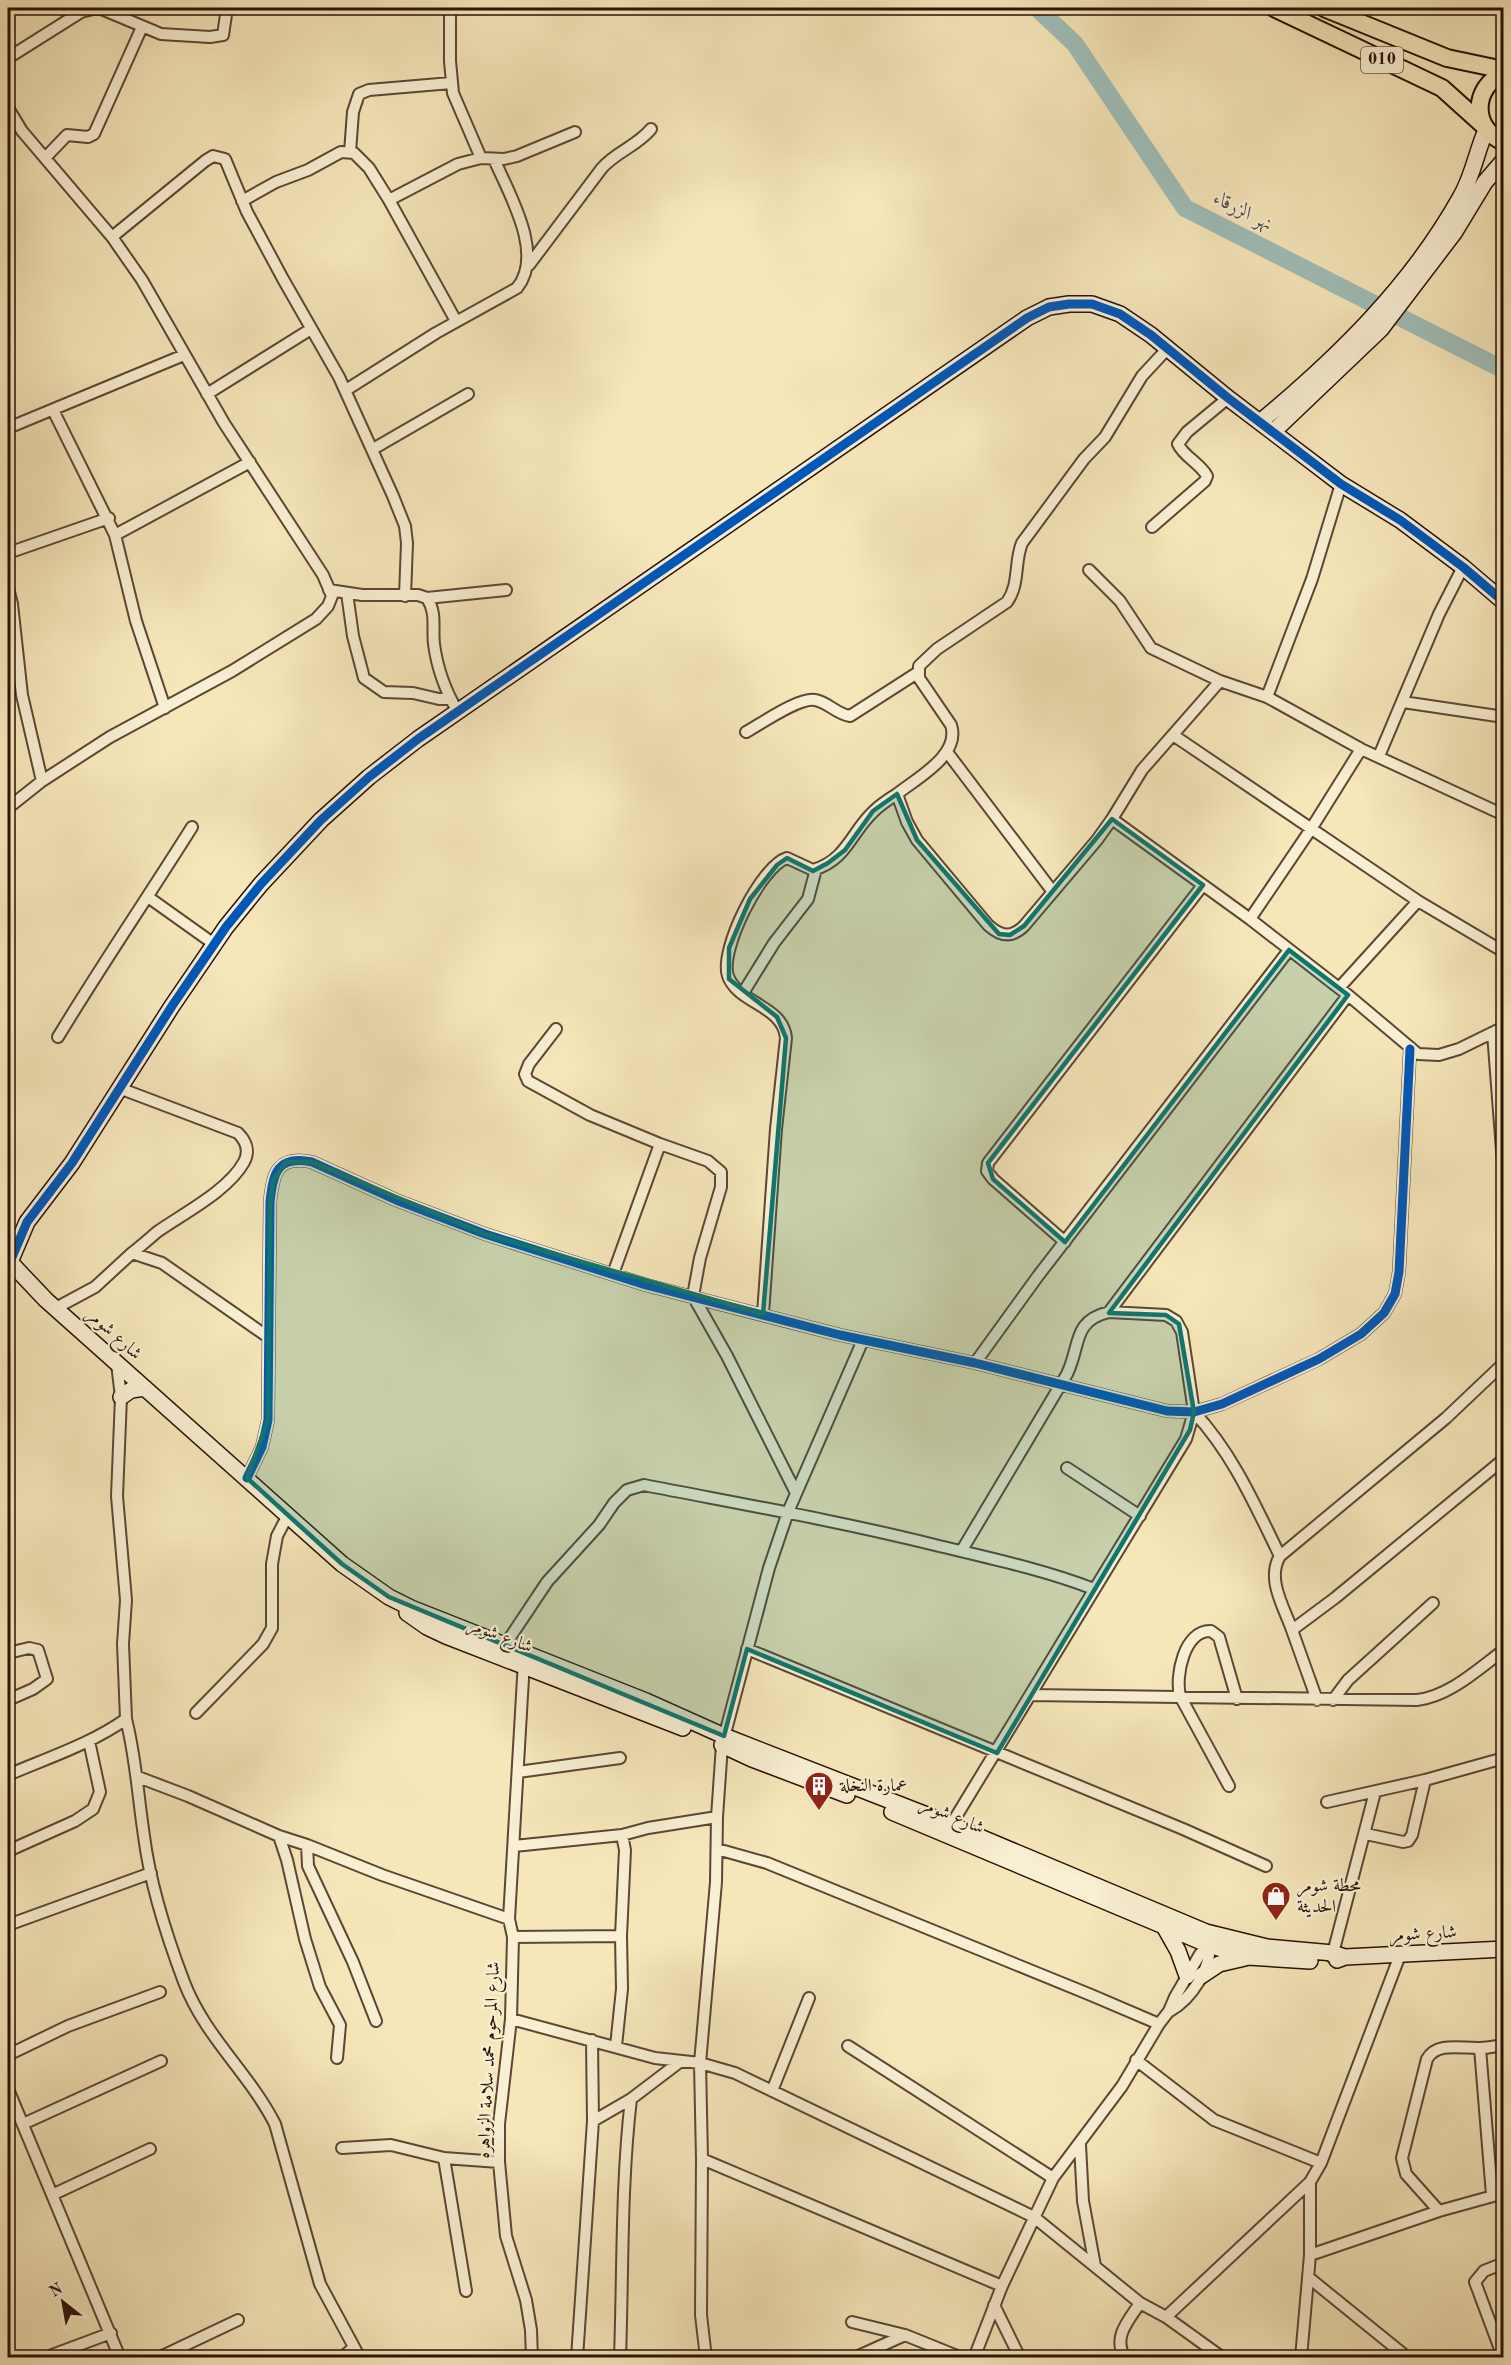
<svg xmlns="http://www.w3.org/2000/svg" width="1511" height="2365" font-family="'Old Standard TT',Amiri,serif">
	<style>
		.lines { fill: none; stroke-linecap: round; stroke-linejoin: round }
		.river { stroke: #a0beb9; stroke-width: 18 }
		.street-casing { stroke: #5c4634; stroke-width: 14 }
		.secondary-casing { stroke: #291107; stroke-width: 18 }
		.primary-casing { stroke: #291107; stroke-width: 20 }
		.street { stroke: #f9efd3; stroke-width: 10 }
		.secondary { stroke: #f9efd3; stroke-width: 15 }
		.primary { stroke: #f6e7bb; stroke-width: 16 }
		.cycleway-casing { stroke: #f9efd3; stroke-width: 13 }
		.cycleway { stroke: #0057b8; stroke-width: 9 }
		.marked { fill: #0f766e; fill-opacity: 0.2; stroke: #0f766e; stroke-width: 4.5; stroke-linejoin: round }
		.labels { text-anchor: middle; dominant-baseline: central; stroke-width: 4.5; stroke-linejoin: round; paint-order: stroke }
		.shield { fill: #f9efd3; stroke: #675444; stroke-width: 1.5 }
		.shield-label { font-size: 16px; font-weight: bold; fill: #291107 }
		.street-label { font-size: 18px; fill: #291107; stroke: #f9efd3 }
		.poi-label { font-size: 18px; fill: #291107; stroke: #f9efd3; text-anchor: start }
		.water-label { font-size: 20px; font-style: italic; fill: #534e45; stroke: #f9efd3 }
	</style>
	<rect width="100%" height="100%" fill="#f6e7bb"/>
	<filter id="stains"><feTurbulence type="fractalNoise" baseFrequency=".00333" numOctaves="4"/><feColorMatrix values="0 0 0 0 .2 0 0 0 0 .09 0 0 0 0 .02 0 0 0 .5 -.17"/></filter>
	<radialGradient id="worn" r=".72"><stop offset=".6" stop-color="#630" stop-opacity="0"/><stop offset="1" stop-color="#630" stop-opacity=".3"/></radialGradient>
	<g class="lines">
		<path class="river" d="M1037,8l38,36 110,164 319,162"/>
		<g class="street-casing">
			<path id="street" d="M99,8l62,26 49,3 13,-2 4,-27
				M450,9v52l3,32 28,65
				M8,58l73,-46 16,-4
				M8,108l14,23 90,106 30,43 82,143 99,152 9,21 -4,10 -12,13 -84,52 -122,66 -68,44 -34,27
				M350,152l3,-40 6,-18 10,-4 82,-7
				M45,158l22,-23 21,2 6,-3 48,-107
				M389,200l69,-36 23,-6 23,1 13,-3 58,-24
				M242,201l34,-19 32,-12 33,-18 13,1 15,15 20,32 67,121
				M112,237l93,-76 8,-5 12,3 22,53 36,67 56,98 54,119 12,30 2,17 -2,53
				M529,265l73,-97c14,-16 35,-22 49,-39
				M346,390l90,-57 81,-45c28,-34 -8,-94 -23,-129
				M207,394l104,-65
				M53,410l62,125 21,86 29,87
				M8,428l176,-73
				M373,449l95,-55
				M1152,527l53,-46 2,-5c-7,-13 -23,-19 -29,-32l9,-12 41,-34
				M115,535l135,-73
				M8,553l101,-35
				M1089,570l31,31 31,47 69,33 47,16 94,52
				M8,588l4,16 10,91 20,86
				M329,590l33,5h56l9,3c10,15 5,30 7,46 3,23 12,48 24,68
				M347,593l6,43 11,42 20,14 29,1 26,6h11
				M427,598l79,-8
				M1220,681l-78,89 -30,49 138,100
				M1267,697l45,-118 29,-95
				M1403,702l101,15
				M746,732c15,-8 53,-35 69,-32 13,2 21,14 35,16l67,-43
				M1173,735l245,166 86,51
				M947,752l106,140
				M1379,756l60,-142 24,-47
				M1504,815l-143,-66 -50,80 -61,90 98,76 70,59 21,1 20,-6 45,-22
				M1112,819l-15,21 -73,86c-13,13 -24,10 -36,-1l-71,-85 -10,-18 -10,-28c20,-16 64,-39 54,-69l-32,-47v-12l18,-17 70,-47c13,-18 7,-40 15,-59l62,-84 21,-22 37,-61 26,-28
				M148,897l66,47
				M1339,988l79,-87
				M743,993l31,-50 34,-44 8,-30
				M556,1029l-27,35 -4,10 3,7 62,34 70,29 48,17 13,11v15l-21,71 -7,38 34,60 68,135
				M1493,1033l11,143
				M58,1037c43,-71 90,-140 134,-210
				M119,1088l119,45c8,8 12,18 6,29 -16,29 -60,51 -87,70 -8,7 -16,14 -25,21
				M1065,1242l-72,-63 -6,-8 1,-8 215,-278
				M613,1274l47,-130
				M56,1308l39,-21 37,-34 30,10 106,74
				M1109,1312l239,-317
				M763,1314l13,-185 10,-91c-3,-33 -48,-34 -58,-62 -9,-26 33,-110 59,-118l26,12c34,-10 38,-38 61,-59 7,-7 15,-12 23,-17
				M975,1363l63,-87 251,-326
				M1194,1412c39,42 61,93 86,144
				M1067,1468l73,48
				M247,1478l15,-31 6,-27 2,-218c3,-29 7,-47 42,-40l84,38 89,34 161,51 194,50 135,28 192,48 27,1 28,-8 97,-45 42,-25 23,-21 11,-19 4,-22 11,-223
				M1292,1630c-8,-23 -26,-51 -12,-74l166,-138 58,-55
				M505,1645l42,-63 52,-57 15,-22 13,-13 17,-5c97,19 195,36 291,60 54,13 107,24 159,44
				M747,1649l436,180 83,37
				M8,1653l21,-5 9,2 9,29 -14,10 -25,11
				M524,1661l-15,258 4,18 -2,82 -12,105v38l7,74 20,64 5,30 1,28
				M1030,1695l387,5c33,-4 61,-31 87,-50
				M1317,1700l-25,-70 43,-32 169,-139
				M1333,1700l15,-20 85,-77
				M196,1713l67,-69 9,-16v-64l5,-28 11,-21
				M126,1719c10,39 12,78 18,117 6,48 23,101 40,146 21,55 65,91 91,142l45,160 40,74
				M518,1772l102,-14
				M8,1775c39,-17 83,-31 118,-56l-3,-75 3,-44 -9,-104 4,-99 -4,-33
				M138,1777l50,19 91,40 28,9 75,30 127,44
				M1229,1786l-49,-90c-5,-20 4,-66 31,-65l8,6 18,62
				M1327,1802l98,-22 79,-22
				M951,1825l235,-386 8,-27 -12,-80 -6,-11 -10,-6 -57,-3c-37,9 -28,33 -42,62l-105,176
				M1366,1834l37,8 5,-1 4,-6 13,-55
				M622,1835l26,-7 69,-11
				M279,1836l8,24 18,79 15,48 20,38 -3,33
				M307,1845l1,21 45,96 23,59
				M514,1846l108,-11 3,15 -4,86 1,53 -6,57
				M717,1849l50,14 324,132 68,29
				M8,1851l67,-30 18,-12 7,-17 -11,-51
				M8,1925l143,-52
				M513,1937l108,-1
				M1332,1957l43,-165
				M1170,2011c21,-12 43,-44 39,-69
				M511,2019l144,39 45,5 35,10 299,144 106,86 26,14 57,41
				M592,2040l1,81
				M848,2046l205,132
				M1480,2048l12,147
				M8,2055l60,-29 92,-34
				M1136,2060l78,60 107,43
				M8,2089l112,269
				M772,2091l37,-93
				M23,2124l138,-63
				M1080,2145l3,56 12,65
				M342,2148l49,-3 53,13 55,4
				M444,2158l22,133
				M702,2159l300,127
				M54,2194l96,-45
				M1439,2211l-33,-37 -4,-16 25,-99c10,-18 36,-10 53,-11 8,0 16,-2 24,-3
				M1310,2255l129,-44 65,-18
				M1308,2277l100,81
				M994,2305l26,53
				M1166,2317l144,-135
				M852,2322l53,13 57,23
				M1503,2357l-28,-75 9,-11 20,-8
				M44,2358l67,-25
				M158,2358l80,-38
				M342,2358l11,-10
				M577,2358l16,-237 38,-22 50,-38
				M620,2358c3,-87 1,-174 11,-259
				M706,2358l-5,-43 1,-156 -2,-96 16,-181 1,-65 5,-72 47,-177 19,-56 75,-172
				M854,2358l51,-23
				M974,2358l28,-72 51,-108 69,-92 37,-62 10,-13 6,-14 25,-43 14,-11
				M1125,2358c-13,-21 4,-38 15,-55
				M1301,2358l9,-103v-73l11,-19 79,-208"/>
		</g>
		<g class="secondary-casing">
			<path id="secondary" d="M1260,422c77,-64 150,-135 200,-224 13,-22 16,-45 26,-68
				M1273,432l108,-103 73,-96 31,-51 19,-22
				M8,1260l38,40 296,264 47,33 22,11 235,93 78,35 213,83 269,113 61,15 66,6 12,4
				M10,1262l17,-40 45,-59 100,-157 54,-79 35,-43 60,-64 48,-43 49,-38 609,-421 22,-11 20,-3h23l28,10 31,21 77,63 113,86 59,36 63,47 41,35
				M121,1397l10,-7 14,-2
				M407,1613l20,14 19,9 237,92
				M722,1745l30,14 95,36
				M892,1812l317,133 39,12 62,4
				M1165,1928l13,23 9,25
				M1337,1960l8,-3 159,-8
				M1201,1976l18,-12 26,-6"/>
		</g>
		<g class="primary-casing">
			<path id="primary" d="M1274,8l168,80 40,36
				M1324,8l123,50 57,12
				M1504,73c-32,14 -33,56 0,69"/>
		</g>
		<use href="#street" class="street"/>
		<use href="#secondary" class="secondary"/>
		<use href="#primary" class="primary"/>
		<g class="cycleway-casing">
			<path id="cycleway" d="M10,1262l17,-40 45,-59 100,-157 54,-79 35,-43 60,-64 48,-43 49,-38 609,-421 22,-11 20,-3h23l28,10 31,21 77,63 113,86 59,36 63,47 41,35
				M247,1478l15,-31 6,-27 2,-218c3,-29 7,-47 42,-40l84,38 89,34 161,51 194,50 135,28 192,48 27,1 28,-8 97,-45 42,-25 23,-21 11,-19 4,-22 11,-223"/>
		</g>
		<use href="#cycleway" class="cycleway"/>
	</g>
	<path class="marked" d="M897,794l20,46 82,94 11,1 14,-9 88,-107 91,66 -215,278 5,16 72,63 224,-292 59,45 -239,318 57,2 13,9 15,88 -4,18 -193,323 -250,-104 -23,87 -335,-139 -47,-33 -95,-86 21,-58 2,-218 3,-21 13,-19h26l173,72 278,80 23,-276 -9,-21 -48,-38v-31l21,-49 27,-34 10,-7 26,13 15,-8 17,-13 28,-39z"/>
	<defs>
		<g id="building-pin" transform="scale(1.5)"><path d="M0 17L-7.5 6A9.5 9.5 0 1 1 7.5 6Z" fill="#8f2418" stroke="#f9efd3"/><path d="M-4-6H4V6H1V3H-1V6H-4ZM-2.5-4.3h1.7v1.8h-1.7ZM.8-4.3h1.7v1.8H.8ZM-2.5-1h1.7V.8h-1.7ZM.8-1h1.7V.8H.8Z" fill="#fff"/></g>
		<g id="shop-pin" transform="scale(1.5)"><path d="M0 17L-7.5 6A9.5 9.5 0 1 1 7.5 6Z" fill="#8f2418" stroke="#f9efd3"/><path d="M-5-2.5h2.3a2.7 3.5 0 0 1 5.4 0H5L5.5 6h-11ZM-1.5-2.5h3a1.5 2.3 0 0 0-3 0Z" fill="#fff"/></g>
	</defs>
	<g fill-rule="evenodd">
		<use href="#building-pin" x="819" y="1786"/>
		<use href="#shop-pin" x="1276" y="1896"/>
	</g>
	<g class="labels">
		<rect class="shield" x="1361" y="47" width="42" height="26" rx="4.5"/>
		<g class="shield-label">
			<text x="1382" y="60">010</text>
		</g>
		<g class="street-label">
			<text transform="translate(114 1334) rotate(42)">شارع شومر</text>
			<text transform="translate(500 1636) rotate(21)">شارع شومر</text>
			<text transform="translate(952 1816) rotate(23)">شارع شومر</text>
			<text transform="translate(1423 1934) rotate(-3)">شارع شومر</text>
			<text transform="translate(489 2060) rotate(-87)">شارع المرحوم محمد سلامة الزواهره</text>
		</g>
		<g class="poi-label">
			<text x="840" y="1786">عمارة النخلة</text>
			<text x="1297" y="1886">محطة شومر<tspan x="1297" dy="21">الحديثة</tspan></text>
		</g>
		<g class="water-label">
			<text transform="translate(1243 212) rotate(27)">نهر الزرقاء</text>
		</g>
	</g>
	<rect width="1511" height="2365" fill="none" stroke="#f6e7bb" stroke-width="30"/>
	<rect x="9" y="9" width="1493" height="2347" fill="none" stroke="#291107" stroke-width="3"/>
	<rect x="15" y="15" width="1481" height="2335" fill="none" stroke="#291107" stroke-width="1.5"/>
	<g transform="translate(63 2302) rotate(329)" stroke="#f9efd3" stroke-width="4.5" paint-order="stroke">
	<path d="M0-4.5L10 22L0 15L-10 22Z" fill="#291107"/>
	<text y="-9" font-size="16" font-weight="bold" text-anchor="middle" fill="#291107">N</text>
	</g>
	<rect width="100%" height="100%" filter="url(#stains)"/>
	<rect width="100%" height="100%" fill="url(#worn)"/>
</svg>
